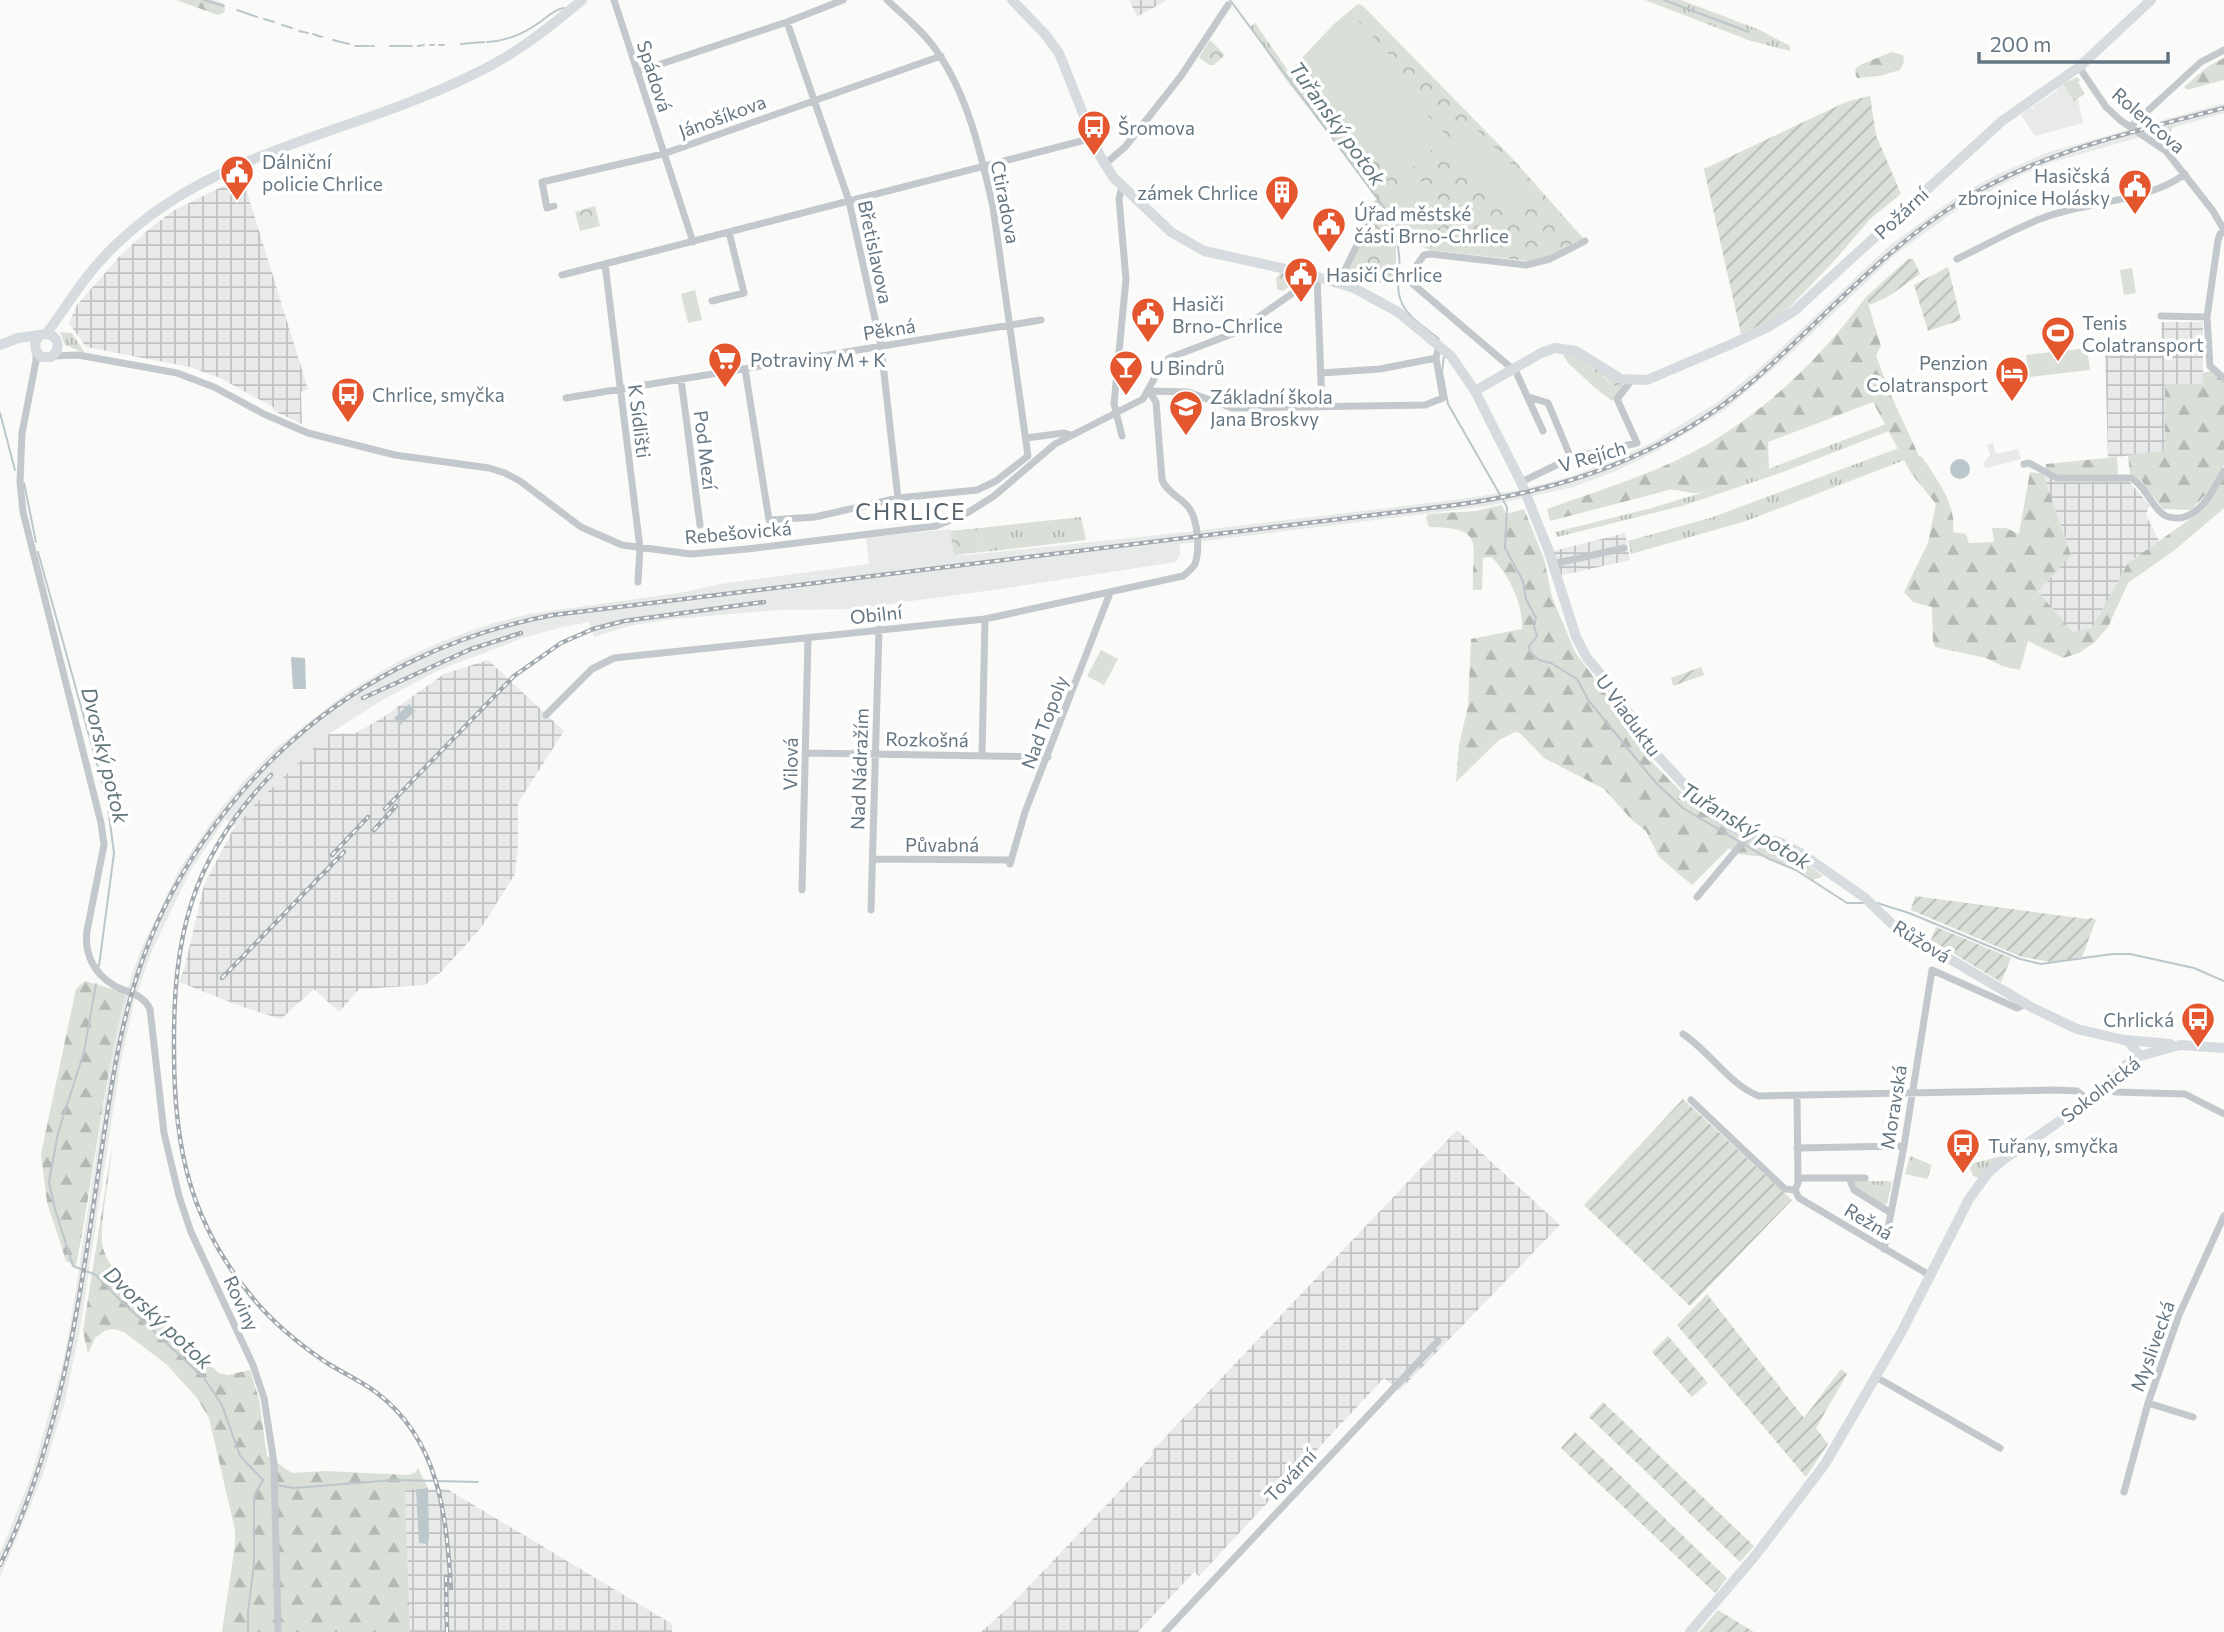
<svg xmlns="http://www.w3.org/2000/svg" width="2224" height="1632" font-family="Commissioner,sans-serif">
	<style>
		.built { fill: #e8e9e9 }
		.industrial { fill: url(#industrial-grid) }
		.grass { fill: url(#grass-tufts) }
		.forest { fill: url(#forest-firs) }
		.park { fill: url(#park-crowns) }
		.garden { fill: url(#garden-furrows) }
		.pitch { fill: #dadfd7 }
		.water { fill: #bbc7cb }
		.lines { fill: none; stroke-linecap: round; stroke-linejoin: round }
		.stream { stroke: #bbc7cb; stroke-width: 2 }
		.street { stroke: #c3c8cc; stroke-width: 7 }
		.secondary { stroke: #d6dbdf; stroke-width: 10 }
		.rail-casing { stroke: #a2aab0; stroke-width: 4.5 }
		.rail { stroke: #fff; stroke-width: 2; stroke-dasharray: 5; stroke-linecap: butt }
		.labels { text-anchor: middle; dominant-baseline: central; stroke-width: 7; stroke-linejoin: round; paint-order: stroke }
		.street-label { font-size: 19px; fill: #657683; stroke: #fff }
		.poi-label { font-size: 19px; fill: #657683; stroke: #fff; text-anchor: start }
		.water-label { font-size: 21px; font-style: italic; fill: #60757c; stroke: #fff }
		.quarter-label { font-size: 23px; letter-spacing: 2px; fill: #57646e; stroke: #fff }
	</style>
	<defs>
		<pattern id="industrial-grid" width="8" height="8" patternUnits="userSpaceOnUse" patternTransform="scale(1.75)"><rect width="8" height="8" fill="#e8e9e9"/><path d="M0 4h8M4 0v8" fill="none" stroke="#c0c1c2"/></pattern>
		<pattern id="grass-tufts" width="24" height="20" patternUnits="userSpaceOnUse" patternTransform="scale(1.75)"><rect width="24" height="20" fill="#dadfd7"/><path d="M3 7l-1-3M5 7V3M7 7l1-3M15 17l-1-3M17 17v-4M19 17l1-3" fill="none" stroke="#b4b9b4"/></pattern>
		<pattern id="forest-firs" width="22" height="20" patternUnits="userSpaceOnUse" patternTransform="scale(1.75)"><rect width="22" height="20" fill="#dadfd7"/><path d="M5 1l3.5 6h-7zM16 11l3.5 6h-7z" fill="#b4b9b4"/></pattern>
		<pattern id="park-crowns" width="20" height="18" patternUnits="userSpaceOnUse" patternTransform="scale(1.75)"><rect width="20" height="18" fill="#dadfd7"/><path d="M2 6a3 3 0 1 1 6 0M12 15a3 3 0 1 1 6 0" fill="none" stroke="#b4b9b4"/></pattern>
		<pattern id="garden-furrows" width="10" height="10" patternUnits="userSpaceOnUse" patternTransform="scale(1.75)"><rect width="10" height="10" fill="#dadfd7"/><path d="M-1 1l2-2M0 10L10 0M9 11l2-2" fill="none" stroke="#b4b9b4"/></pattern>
	</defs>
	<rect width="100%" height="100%" fill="#fafaf8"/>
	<path class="built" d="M2063,84l11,17 4,-2 5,24 -48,13 -14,-21 9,-8 5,3 -2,-4 24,-15v-2z
		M2224,103v10l-171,49 -34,14 -54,28 -68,49 -109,103 -63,54 -70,42 -41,20 -41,15 -85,19 -308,38v11l-4,7 -183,28 -141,19 -76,1 -111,10 -36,6 -35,11 -5,-15 -26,5 -40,11 -84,32 -57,30 -53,34 -71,67 -23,26 -10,-8 -36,54 -38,80 -17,49 -14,64 -40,263 -15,72 -24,79 -41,97v-24l31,-76 30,-106 9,-44 40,-263 14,-65 17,-50 39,-81 38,-56 27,-32 31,-32 70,-55 53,-32 44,-20 44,-16 42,-11 156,-22 35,-8 149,-20 -3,-26 84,-9 4,26h13l211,-22 276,-33 65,-10 50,-13 41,-15 41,-19 68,-42 43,-35 128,-121 69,-50 39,-21 51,-22z
		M1993,443l3,11 22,-5 3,10 -35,9 -3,-4 7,-9 -3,-10z"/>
	<path class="industrial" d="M1129,0h38l-30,17z
		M243,179l65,210 -7,3 1,32 -28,-13 -1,-4 -53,-29 -30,-11 -104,-20 -17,-24 8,-18 42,-48 30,-28 24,-18 52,-26z
		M2161,322h42v62h-38v67l-57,7 -3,-107 57,-5z
		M2043,474l17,8 69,-1 20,24 -3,10 13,26 -31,22 -36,65 -19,4 -35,-40 33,-38z
		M1625,533l5,27 -71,16 -6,-25z
		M488,660l76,71 -46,72v43l-3,28 -34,54 -39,43 -17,14 -66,4 -20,23 -25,-23 -33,30 -38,-12 -64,-25 6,-16 19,-81 28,-54 26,-30 71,-67 27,-1 26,-15 62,-44z
		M1457,1130l103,95 -161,166 -15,-13 -185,198 -5,-4 -56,60h-157l28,-25 104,-109 40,-44 -2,-2z
		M405,1489h42l225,135v8h-262z"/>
	<path class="grass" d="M1645,0h36l79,30 30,16v5l-39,-10z
		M1255,23l34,49 -5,5 -34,-50z
		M60,332l12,1 13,20 -20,-8z
		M1886,424l3,7 -106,41 -101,34 -125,31 -2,-5 93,-23 76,-23z
		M1899,448l6,12 -159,61 -115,33 -3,-13 82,-23z
		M1081,517l5,23 -103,12 -3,-24z
		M1998,1157h2l-21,21 -6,-2 -3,-8 4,-5z
		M1855,1181h34l3,2 -5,21 -3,1 -27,-16 -4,-6z"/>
	<path class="forest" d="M176,0h37l11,4 1,8 -7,3z
		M1892,52l11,3 1,7 -4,8 -21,6 -22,2 -2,-5 1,-5 6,-4z
		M2224,58v22l-37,10 -3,-3 23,-20z
		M1866,297l15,49 -5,9 14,38 29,63 3,1c14,21 35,48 31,75l13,2 3,9 25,-1 -2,-14h14l13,6 11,-62 13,2 28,81 -33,37 35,40 19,-4 36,-65 65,-46 15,-14 16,-25v30l-48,41 -48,34 -20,44 -13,15 -16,11 -16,5 -35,-17 -8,29 -18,-4 -16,-8 -51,-11 -2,-6 -1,-34 -19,-5 -9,-10 24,-49 8,-39 -25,-31 -38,-71 -105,40 1,27c-24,9 -48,20 -72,24 -9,1 -18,-4 -28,-3l-119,31 -3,-12c53,-19 110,-36 159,-64 63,-36 117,-90 160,-148z
		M2210,371l14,9v85l-16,27 -17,18 -28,-1 -22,-29 -11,-6 -2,-19 37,-4v-67h38v-11z
		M2117,457l1,18 -64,1 -8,-5v-7z
		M1502,505l4,9 18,-5 20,50 8,38 23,55 26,35 47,71 52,53 34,22 66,26 23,17 -10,4 -26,-21 -2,7 -20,-9 -27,-3 -9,-6 -37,37 -33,-28 -13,-26 -14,-11 -28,-31 -60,-31 -24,-25 -5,-1 -16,8 -43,42 3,-37 9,-39 3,-67 51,-10c2,-23 -14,-57 -31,-72l-8,1 -1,32h-9c-2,-47 15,-62 -44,-63l-3,-9 2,-4 48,-3z
		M85,981l41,12c-23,89 -32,182 -50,273l-10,-5 -19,-59 -6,-48 35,-165z
		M112,1146c-2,32 -11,64 -10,96 1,34 90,106 117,131l9,2 22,-5 9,29 8,57 25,17 33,-2 83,4 7,-2 3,-5 10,20 -23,2 5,142h-188l13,-87v-15l-26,-112 -12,-20 -31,-34 -42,-32 -10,-3 -8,1 -11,8 -7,16 -5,-23z"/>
	<path class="park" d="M1358,4l5,2 149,152 71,80 -42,22 -13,1 -98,-11 -22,-9 -8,-7 -32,-50 -84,-107 49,-52z
		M1210,40l15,15 -11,10h-5l-10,-8z
		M2077,77l3,3 -2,2 7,12 -11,7 -11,-17z
		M2173,126l-4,11 -10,4 -12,-9z
		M1377,204l19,38v35l-47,-6z
		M595,206l5,20 -20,5 -5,-19z
		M1281,273l14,4v5l-12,9 -6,-2 -1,-11z
		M1561,351l15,4 48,31 -4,5 -17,-15 -9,11 -26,-24z
		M980,528l3,24 -29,3 -4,-24z
		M1910,1156l22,9 -5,14 -22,-5z"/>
	<path class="garden" d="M1870,96l6,39 25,59 -31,25 -35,41 -53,55 -41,19 -37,-165 142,-67z
		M1908,259h5l7,15 -34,24 -17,7 -3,-8z
		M1948,267l13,53 -33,11 -14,-46z
		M1701,667l3,8 -31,11 -2,-8z
		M1915,896l172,23 5,-1 4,2 -14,37 -31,5 -29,-5 -111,-47z
		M1936,927l75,31 -10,24 -70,-42z
		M1683,1099l109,101 -102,106 -106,-101z
		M1707,1294l97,124 37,-49 6,5 -31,54 12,16 -22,33 -129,-152z
		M1668,1336l40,47 -16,14 -40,-45z
		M1603,1402l151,144 -14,16 -151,-145z
		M1575,1432l152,146 -12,15 -154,-145z
		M1718,1610l36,22h-55z"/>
	<path class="pitch" d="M1352,14l39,43 -9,9 65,70 -49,45 -64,-71 -7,6 -39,-43z
		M1473,126l69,69 -24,24 -69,-69z
		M1423,181l20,45 -35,15 -20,-44z
		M2132,268l4,25 -12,2 -4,-25z
		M695,290l7,30 -14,3 -7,-29z
		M2087,348l3,22 -61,7 -3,-22z
		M1602,376l18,15 -8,10 -18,-14z
		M1101,650l17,9 -14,26 -17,-9z"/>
	<path class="water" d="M1950 469a10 10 0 1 1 20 0a10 10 0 1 1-20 0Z
		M291,657l14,1 1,31h-13z
		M409,704l6,7 -15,14 -6,-7z
		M428,1488l1,48 -1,8 -9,-1 -3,-54z"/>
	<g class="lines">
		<path class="stream" d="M204,0l20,6
			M1230,0l158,213c9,22 13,41 11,65
			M1664,0l85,32
			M237,10l20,7
			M264,19l10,3
			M282,25l10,3
			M299,31l9,2
			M313,34l9,3
			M333,40l16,4
			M487,42c19,-1 38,-9 53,-20 9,-6 13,-12 24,-14
			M461,44l23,-2
			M430,45h4
			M439,45h5
			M355,46h14
			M371,46h3
			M390,46h22
			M418,46l6,-1
			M1398,284c0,29 20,38 41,55
			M1444,356l-2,16 6,32 59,103 -2,41 18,33 3,18 10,19 -2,8 3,10 -8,10 1,6 9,8 12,3 26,16 12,22 67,82 27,25 55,33
			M0,413l15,57
			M24,483l12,59
			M38,552l69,248 7,53 -15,113
			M1743,844l26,15 27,11 51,33h18
			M1877,903l32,10 111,46 21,5 71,-10h18l64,14 30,13
			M96,984l-12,68 -26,81 -9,49 6,27 18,57 23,9 23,24 85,79 18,27 18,51 23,24 -8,14 -1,7v62l-6,49v20
			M277,1485l16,3 101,-8 84,2"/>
		<path class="street" d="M614,0l79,242
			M787,22l62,179 32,145 17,152
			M2079,67l27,40 14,13 46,31 47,60 11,19
			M637,72l150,-50 56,-22
			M2130,127l71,-65 23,-12
			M1105,164l20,-17 56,-71 47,-71
			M1122,186l-3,13 7,80 -12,125 8,32
			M554,206l-7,2 -5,-26 121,-28 278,-98
			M2224,232l-4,2 -2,6 -11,77 3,49 14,12
			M1957,259c27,-13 55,-29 83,-40 46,-19 104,-15 145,-45
			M605,264l35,284 -2,34
			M562,275l531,-137
			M1342,275l58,6 7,-2 17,-24 7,-1 95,11 24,-6 35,-18
			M1317,276l5,131
			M1341,278l36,-74
			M1407,279l109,93 27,59
			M712,301l32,-8 -15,-61
			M2161,316l46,1
			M36,351v10l-14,72 -2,49 3,30 78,311 3,22 -17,86c-3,23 7,43 28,55 13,7 27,7 35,23l14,124 15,63 12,36 62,133 11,33 10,65 4,169
			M53,356l25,-1 99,18 37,14 50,27 44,19 87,22 94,13 16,5 15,8 61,46 41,18 69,9 56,-5 163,-20 26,-3 31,-13 27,-17 61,-52 88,-45 17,-31 9,-10 68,-26 80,-56
			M745,369l24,151 46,-3 83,-19 79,-8 19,-9 32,-25 -35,-249c-12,-53 -25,-112 -57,-157 -13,-19 -32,-34 -49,-50
			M1321,373l59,-4 56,-11
			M681,379l19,146
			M1149,391l39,1 44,16 193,-3 18,-7 -7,-40 3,-13
			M1529,397l19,6 23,55
			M566,398l475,-78
			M1026,438l38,-5 7,2
			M2024,464l5,-1 28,15h74c15,8 19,27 33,37 4,3 11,3 16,3 23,-4 33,-29 44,-47
			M1521,482l50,-24 66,-15 -20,-44 14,-18
			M1553,564l71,-16
			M546,715l46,-46 22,-11 371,-39 198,-43c5,-4 9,-7 12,-12 5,-14 3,-44 -6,-56 -8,-11 -21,-14 -27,-28l-6,-78 -7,-11
			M806,753l242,4
			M982,756l3,-137
			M873,859l138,1
			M1010,864l15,-52 85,-219
			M802,890l6,-252
			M1697,897l52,-62
			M871,910l8,-281
			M1683,1034c26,17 48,52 76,62l297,-6 21,1 12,10
			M2105,1086l10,6 70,2 39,20
			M1797,1096l1,87 -3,7 4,8 132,78
			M1691,1100l94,89 10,1
			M1797,1148l107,-2
			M1798,1178h67
			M1849,1178l5,12 37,23
			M1884,1249l20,-103 28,-176 85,38 8,-4
			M1876,1377l124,71
			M2148,1403l45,14
			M2124,1492l24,-89 31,-88 45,-99
			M1165,1632l273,-291"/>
		<path class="secondary" d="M1012,0l32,33 15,20 41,103 13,21 58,55 33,19 100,22 50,15 44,24 53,44 24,35 46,91 27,67 28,88 11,21 22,26 45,68 49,53 22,18 24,12 30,7 23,12 62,43 30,29 139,82 44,21 51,12 12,15
			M39,336l-4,7 1,8 5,6h10c8,-6 9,-14 2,-21l-7,-2
			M0,345l18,-7 28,-4c14,-18 26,-38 40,-56 18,-24 41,-45 65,-63 95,-70 217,-88 321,-140 41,-19 76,-46 110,-75
			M1475,391l66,-38 14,-5 21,3 45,28 26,1 87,-37 34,-16 26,-16 208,-190 77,-54 72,-67
			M2126,1040l44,4
			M1690,1632l65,-76 70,-92 76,-131 68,-134 19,-26 15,-13 86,-59 37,-36 14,-9 40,-11 44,3"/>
		<g class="rail-casing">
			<path id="rail" d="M363,698l108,-49 50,-16
				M271,775c-81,85 -98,162 -97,276 0,95 15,170 78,246 21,26 47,47 75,66 16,10 34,18 50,30 63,48 69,122 74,195
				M385,809l129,-133 47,-33 32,-14 31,-8 140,-19
				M374,830l22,-24
				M332,855l36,-38
				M222,978l122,-126
				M0,1565c61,-125 79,-261 99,-397 11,-73 20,-146 46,-215 30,-82 83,-155 148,-213 74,-65 164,-107 260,-125l902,-110c111,-15 212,-50 298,-124 65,-57 122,-123 194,-171 83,-56 182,-77 277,-102
				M446,1577l1,55"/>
		</g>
		<use href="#rail" class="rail"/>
	</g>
	<defs>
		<g id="bus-pin" transform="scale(1.75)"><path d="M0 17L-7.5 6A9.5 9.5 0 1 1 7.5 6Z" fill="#e4572e" stroke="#fff"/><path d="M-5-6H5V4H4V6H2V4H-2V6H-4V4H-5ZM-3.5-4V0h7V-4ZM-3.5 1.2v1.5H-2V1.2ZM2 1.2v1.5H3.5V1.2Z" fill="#fff"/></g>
		<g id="civic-pin" transform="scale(1.75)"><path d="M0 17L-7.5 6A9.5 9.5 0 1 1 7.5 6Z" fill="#e4572e" stroke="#fff"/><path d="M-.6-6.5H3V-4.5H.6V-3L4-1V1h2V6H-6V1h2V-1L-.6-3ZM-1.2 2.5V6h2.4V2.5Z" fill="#fff"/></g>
		<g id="building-pin" transform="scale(1.75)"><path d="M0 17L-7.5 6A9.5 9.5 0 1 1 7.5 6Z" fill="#e4572e" stroke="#fff"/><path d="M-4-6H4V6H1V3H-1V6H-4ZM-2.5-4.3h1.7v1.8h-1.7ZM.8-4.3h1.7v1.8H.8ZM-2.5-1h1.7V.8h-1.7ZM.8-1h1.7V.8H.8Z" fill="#fff"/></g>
		<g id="stadium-pin" transform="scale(1.75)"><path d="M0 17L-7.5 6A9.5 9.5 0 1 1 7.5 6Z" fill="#e4572e" stroke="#fff"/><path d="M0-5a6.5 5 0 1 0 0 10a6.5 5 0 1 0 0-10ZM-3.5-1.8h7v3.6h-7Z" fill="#fff"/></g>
		<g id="supermarket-pin" transform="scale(1.75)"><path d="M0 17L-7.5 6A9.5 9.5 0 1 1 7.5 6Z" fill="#e4572e" stroke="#fff"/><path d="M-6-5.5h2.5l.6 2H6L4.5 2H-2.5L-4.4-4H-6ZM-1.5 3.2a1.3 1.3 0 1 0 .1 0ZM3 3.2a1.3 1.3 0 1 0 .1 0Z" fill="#fff"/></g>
		<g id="bar-pin" transform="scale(1.75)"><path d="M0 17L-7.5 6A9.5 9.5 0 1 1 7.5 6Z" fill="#e4572e" stroke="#fff"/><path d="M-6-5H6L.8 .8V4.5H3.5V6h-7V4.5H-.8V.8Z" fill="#fff"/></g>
		<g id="hotel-pin" transform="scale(1.75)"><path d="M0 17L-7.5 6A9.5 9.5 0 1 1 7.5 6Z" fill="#e4572e" stroke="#fff"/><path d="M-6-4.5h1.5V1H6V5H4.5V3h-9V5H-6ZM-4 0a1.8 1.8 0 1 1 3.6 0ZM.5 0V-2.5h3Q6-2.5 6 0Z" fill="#fff"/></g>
		<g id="school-pin" transform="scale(1.75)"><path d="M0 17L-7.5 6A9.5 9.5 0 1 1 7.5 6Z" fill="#e4572e" stroke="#fff"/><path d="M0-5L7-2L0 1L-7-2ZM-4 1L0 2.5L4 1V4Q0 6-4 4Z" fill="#fff"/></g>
	</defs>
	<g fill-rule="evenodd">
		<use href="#bus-pin" x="1094" y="127"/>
		<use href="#civic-pin" x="237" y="172"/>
		<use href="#civic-pin" x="2135" y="186"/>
		<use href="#building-pin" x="1282" y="192"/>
		<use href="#civic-pin" x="1329" y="224"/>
		<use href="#civic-pin" x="1301" y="274"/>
		<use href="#civic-pin" x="1148" y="314"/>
		<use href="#stadium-pin" x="2058" y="333"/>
		<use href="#supermarket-pin" x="725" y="359"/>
		<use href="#bar-pin" x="1126" y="367"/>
		<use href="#hotel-pin" x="2012" y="373"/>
		<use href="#bus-pin" x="348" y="394"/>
		<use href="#school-pin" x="1186" y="407"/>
		<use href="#bus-pin" x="2198" y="1019"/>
		<use href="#bus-pin" x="1963" y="1145"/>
	</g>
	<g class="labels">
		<g class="street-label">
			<text transform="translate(655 76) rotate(72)">Spádová</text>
			<text transform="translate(722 116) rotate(-20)">Jánošíkova</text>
			<text transform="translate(2149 120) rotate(41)">Rolencova</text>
			<text transform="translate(1006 202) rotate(79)">Ctiradova</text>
			<text transform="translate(1901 213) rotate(-43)">Požární</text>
			<text transform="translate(876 252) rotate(78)">Břetislavova</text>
			<text transform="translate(889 329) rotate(-9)">Pěkná</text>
			<text transform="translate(640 421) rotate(83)">K Sídlišti</text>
			<text transform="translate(706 450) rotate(83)">Pod Mezí</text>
			<text transform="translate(1592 456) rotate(-16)">V Rejích</text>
			<text transform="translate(738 532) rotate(-5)">Rebešovická</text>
			<text transform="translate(876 614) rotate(-6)">Obilní</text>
			<text transform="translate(1629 715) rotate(54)">U Viaduktu</text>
			<text transform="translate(1044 722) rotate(-69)">Nad Topoly</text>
			<text transform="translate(927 739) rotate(1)">Rozkošná</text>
			<text transform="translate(790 764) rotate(-89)">Vilová</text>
			<text transform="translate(859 769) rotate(-88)">Nad Nádražím</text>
			<text x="942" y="844">Půvabná</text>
			<text transform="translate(1922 941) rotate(32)">Růžová</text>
			<text transform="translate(2100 1089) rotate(-38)">Sokolnická</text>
			<text transform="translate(1893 1107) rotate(-81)">Moravská</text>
			<text transform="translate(1869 1221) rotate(31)">Režná</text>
			<text transform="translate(242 1303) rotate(65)">Roviny</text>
			<text transform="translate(2152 1346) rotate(-70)">Myslivecká</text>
			<text transform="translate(1290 1475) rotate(-46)">Tovární</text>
		</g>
		<g class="poi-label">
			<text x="1118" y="127">Šromova</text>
			<text x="262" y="161">Dálniční<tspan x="262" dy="22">policie Chrlice</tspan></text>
			<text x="2110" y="175" text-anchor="end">Hasičská<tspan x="2110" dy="22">zbrojnice Holásky</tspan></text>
			<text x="1258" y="192" text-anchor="end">zámek Chrlice</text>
			<text x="1354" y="213">Úřad městské<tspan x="1354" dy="22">části Brno-Chrlice</tspan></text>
			<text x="1326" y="274">Hasiči Chrlice</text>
			<text x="1172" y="303">Hasiči<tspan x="1172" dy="22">Brno-Chrlice</tspan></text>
			<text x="2082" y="322">Tenis<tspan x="2082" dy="22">Colatransport</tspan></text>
			<text x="750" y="359">Potraviny M + K</text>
			<text x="1988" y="362" text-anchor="end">Penzion<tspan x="1988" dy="22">Colatransport</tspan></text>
			<text x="1150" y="367">U Bindrů</text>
			<text x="372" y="394">Chrlice, smyčka</text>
			<text x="1210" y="396">Základní škola<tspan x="1210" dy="22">Jana Broskvy</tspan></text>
			<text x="2174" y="1019" text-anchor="end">Chrlická</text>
			<text x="1988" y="1145">Tuřany, smyčka</text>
		</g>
		<g class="water-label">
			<text transform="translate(1338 123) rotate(54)">Tuřanský potok</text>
			<text transform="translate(106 755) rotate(76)">Dvorský potok</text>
			<text transform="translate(1746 825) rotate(31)">Tuřanský potok</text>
			<text transform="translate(159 1317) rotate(43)">Dvorský potok</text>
		</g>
		<g class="quarter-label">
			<text x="911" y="511">CHRLICE</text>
		</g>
	</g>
	<path d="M1979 52v10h189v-10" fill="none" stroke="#657683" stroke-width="3.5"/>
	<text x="1990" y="52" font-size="21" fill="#657683" stroke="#ffffff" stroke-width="5" paint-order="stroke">200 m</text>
</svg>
